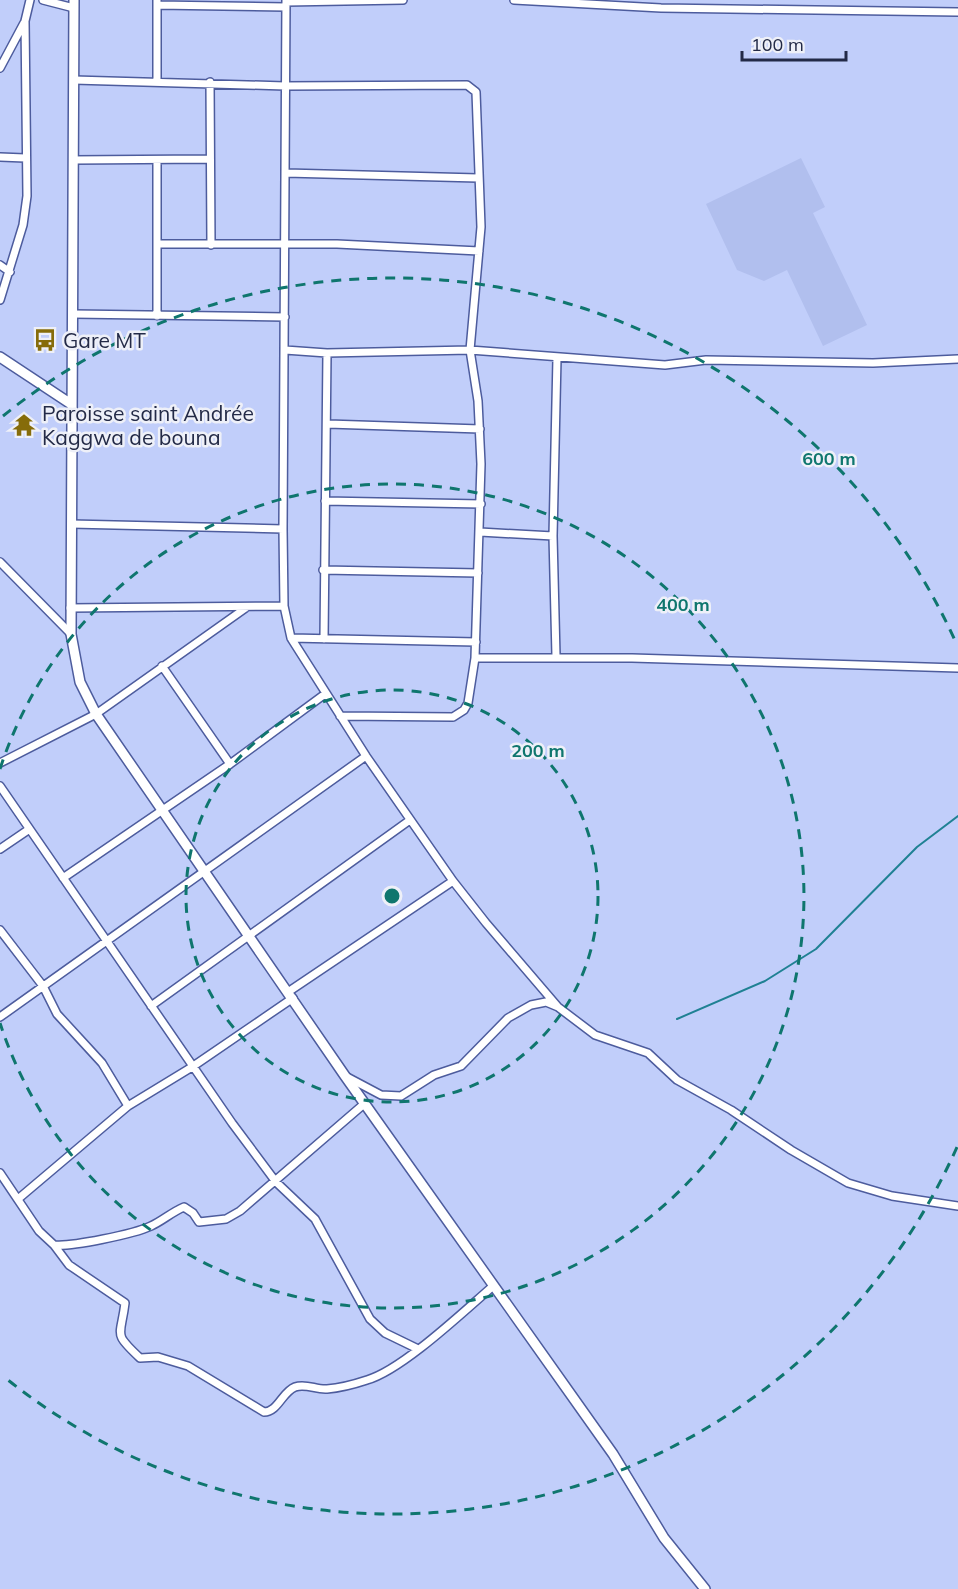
<svg xmlns="http://www.w3.org/2000/svg" width="958" height="1589" font-family="Mulish,sans-serif">
	<style>
		.built { fill: #b1bfee }
		.lines { fill: none; stroke-linecap: round; stroke-linejoin: round }
		.stream { stroke: #1f8193; stroke-width: 2 }
		.street-casing { stroke: #4d5c9d; stroke-width: 10 }
		.secondary-casing { stroke: #4d5c9d; stroke-width: 12 }
		.street { stroke: #fff; stroke-width: 7 }
		.secondary { stroke: #fff; stroke-width: 9 }
		.ring { fill: none; stroke: #0f766e; stroke-width: 3; stroke-dasharray: 10 8 }
		.labels { text-anchor: middle; dominant-baseline: central; stroke-width: 5; stroke-linejoin: round; paint-order: stroke }
		.poi-label { font-size: 21px; fill: #232a47; stroke: #eef0f8; text-anchor: start }
		.centre { fill: #0f766e; stroke: #eef0f8; stroke-width: 3 }
		.ring-label { font-size: 18px; text-anchor: middle; font-weight: bold; fill: #0f766e; stroke: #eef0f8; stroke-width: 5; stroke-linejoin: round; paint-order: stroke }
	</style>
	<rect width="100%" height="100%" fill="#c1cefa"/>
	<path class="built" d="M801,158l24,49 -12,6 54,112 -44,21 -36,-76 -23,11 -27,-11 -31,-66z"/>
	<g class="lines">
		<path class="stream" d="M677,1019l88,-38 51,-32 101,-102 41,-31"/>
		<g class="street-casing">
			<path id="street" d="M43,0l31,8
				M286,0l-3,529 1,77 7,32 75,118 87,125 33,42 72,84
				M514,0l147,8 297,4
				M286,2l117,-2
				M157,5l129,2
				M0,68l24,-45
				M74,80l211,6 182,-1 9,7 5,135 -11,123 8,51 3,63 -6,194 -7,45 -4,7 -11,7 -113,-1
				M157,81v-81
				M210,82l1,163
				M0,157l25,1
				M73,160l135,-1
				M157,161v155
				M286,173l192,5
				M157,244h180l142,7
				M0,265l10,7
				M0,300l23,-75 4,-29 -2,-175 5,-21
				M73,314l212,3
				M285,350l42,3 143,-3 195,15 41,-5 167,3 85,-4
				M328,424l152,5
				M325,501l156,3
				M71,524l212,5
				M480,532l73,4
				M0,562l71,72
				M323,570l155,3
				M70,608l214,-2
				M291,638l185,4
				M324,639l3,-286
				M556,656l-3,-120 4,-178
				M475,658h157l326,10
				M162,666l68,98
				M0,763l96,-49 151,-107
				M0,786l232,337 44,59 39,37 55,100 15,14 33,16
				M0,849l28,-19
				M63,878l167,-114 95,-70
				M0,930l43,56 14,28 45,49 26,43
				M288,992l165,-111
				M151,1006l259,-186
				M0,1017l366,-261
				M347,1077l34,18 20,1 33,-21 27,-9 47,-48 23,-13 15,-3 12,5 37,28 53,18 29,27 54,30 60,40 57,33 44,13 66,10
				M0,1173l39,58 15,14c17,2 80,-11 97,-19 11,-5 21,-14 33,-19l9,6 6,9 27,-3 14,-8 124,-107
				M18,1199l110,-93 64,-39 101,-69
				M54,1245l15,20 56,38c-4,34 -13,29 15,55l18,-1 30,9 76,46c14,0 18,-20 31,-25 11,-4 21,3 32,2 13,-1 28,-5 40,-9 35,-10 96,-68 125,-93"/>
		</g>
		<g class="secondary-casing">
			<path id="secondary" d="M74,0l-3,634 9,48 16,32 249,362 268,378 51,84 41,51
				M0,357l71,47"/>
		</g>
		<use href="#street" class="street"/>
		<use href="#secondary" class="secondary"/>
	</g>
	<g class="ring">
		<circle cx="392" cy="896" r="206"/>
		<path d="M0 769A412 412 0 1 1 0 1023"/>
		<path d="M957 1147A618 618 0 0 1 3 1376M3 416A618 618 0 0 1 957 645"/>
	</g>
	<defs>
		<g id="bus-bare" transform="scale(1.8)"><path d="M-5-6H5V4H4V6H2V4H-2V6H-4V4H-5ZM-3.5-4V0h7V-4ZM-3.5 1.2v1.5H-2V1.2ZM2 1.2v1.5H3.5V1.2Z" fill="#866c0a" stroke="#eef0f8" stroke-width="2.5" paint-order="stroke"/></g>
		<g id="temple-bare" transform="scale(1.8)"><path d="M0-6L5-2H3V0L6.5 2.5H4V6H1.5V3h-3V6H-4V2.5H-6.5L-3 0V-2H-5Z" fill="#866c0a" stroke="#eef0f8" stroke-width="2.5" paint-order="stroke"/></g>
	</defs>
	<g fill-rule="evenodd">
		<use href="#bus-bare" x="45" y="340"/>
		<use href="#temple-bare" x="24" y="425"/>
	</g>
	<g class="labels">
		<g class="poi-label">
			<text x="63" y="340">Gare MT</text>
			<text x="42" y="413">Paroisse saint Andrée<tspan x="42" dy="24">Kaggwa de bouna</tspan></text>
		</g>
	</g>
	<circle cx="392" cy="896" r="9" class="centre"/>
	<g class="ring-label">
		<text x="829" y="465">600 m</text>
		<text x="683" y="611">400 m</text>
		<text x="538" y="757">200 m</text>
	</g>
	<path d="M742 51v9h104v-9" fill="none" stroke="#232a47" stroke-width="3"/>
	<text x="751" y="51" font-size="18" fill="#232a47" stroke="#eef0f8" stroke-width="4.5" paint-order="stroke">100 m</text>
</svg>
